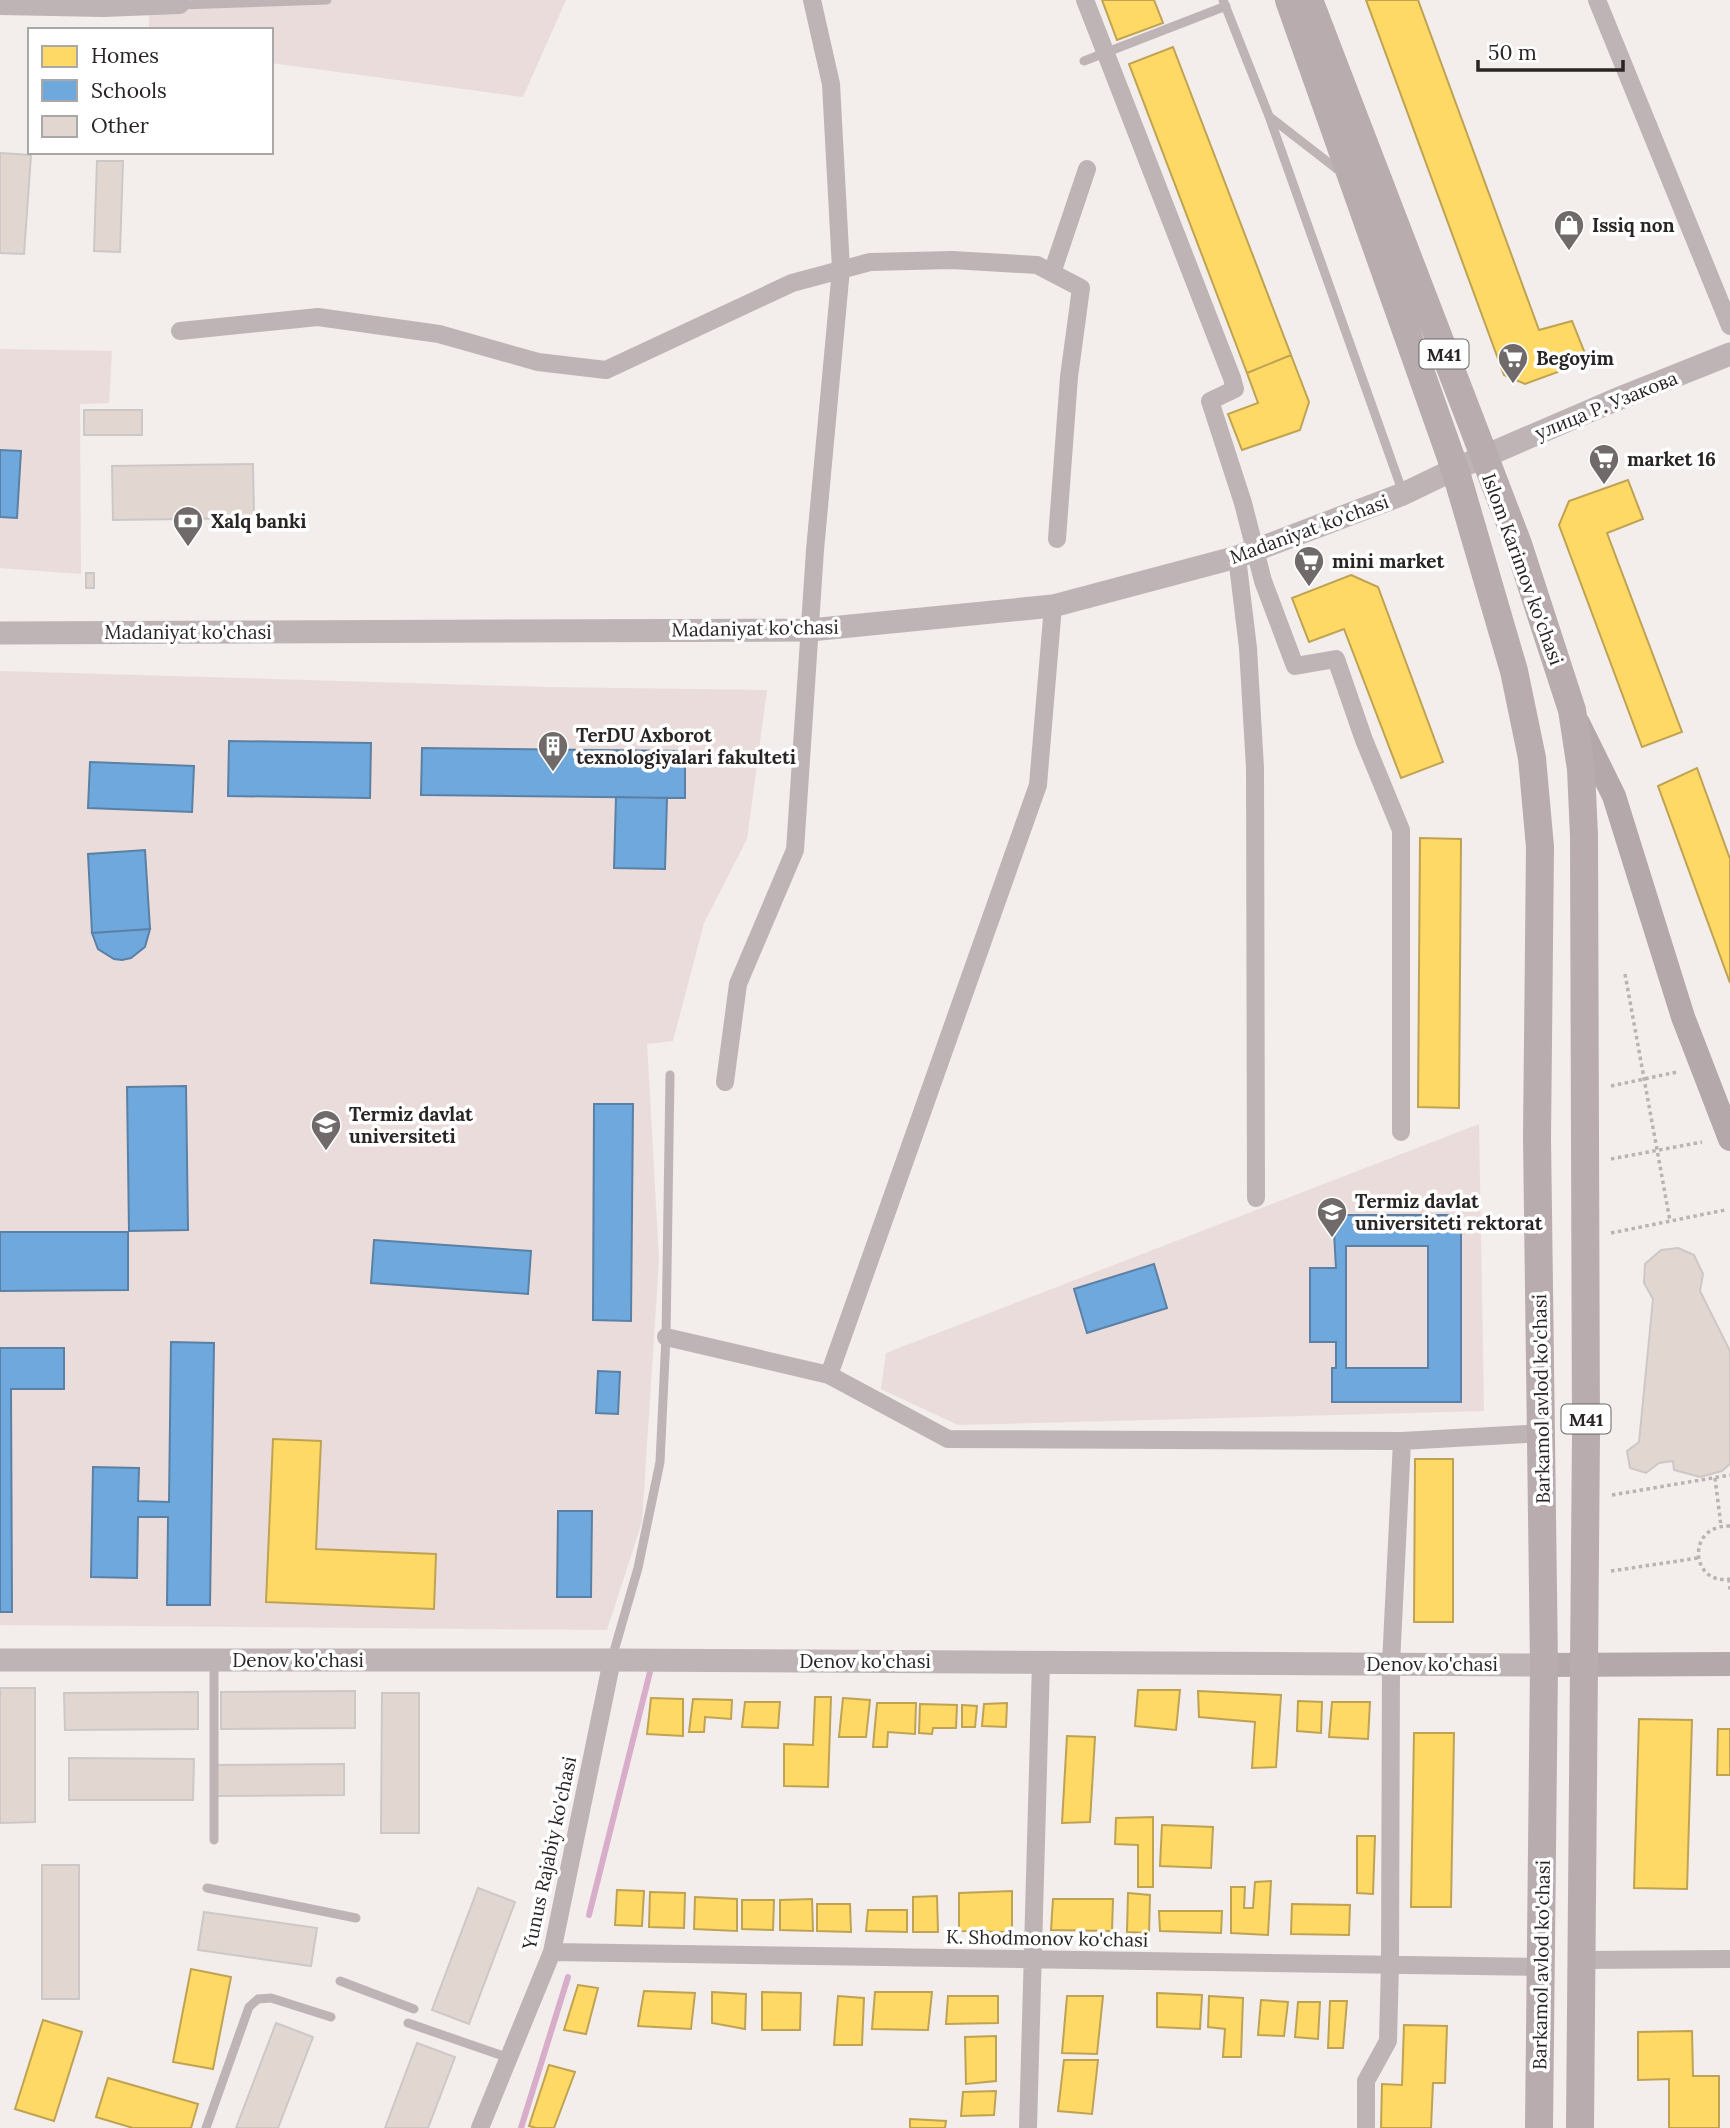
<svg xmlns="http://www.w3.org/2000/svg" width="1730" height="2128" font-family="Lora,serif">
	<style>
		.built { fill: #eadcda }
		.homes { fill: #ffd966; stroke: #bfa352; stroke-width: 2 }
		.schools { fill: #6fa8dc; stroke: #5a81a5; stroke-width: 2; fill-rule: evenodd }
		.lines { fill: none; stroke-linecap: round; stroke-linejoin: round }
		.stream { stroke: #d7adca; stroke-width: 6 }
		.building { fill: #e2d7d0; stroke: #ccc8c7; stroke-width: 2 }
		.path { stroke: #bbb2b4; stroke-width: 3.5; stroke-dasharray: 3.5 3.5; stroke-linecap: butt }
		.service { stroke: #beb4b6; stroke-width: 9 }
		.minor { stroke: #beb4b6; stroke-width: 18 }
		.tertiary { stroke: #beb4b6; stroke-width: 23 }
		.secondary { stroke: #b5a8ab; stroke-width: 24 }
		.primary { stroke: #b8acae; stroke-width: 28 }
		.labels { text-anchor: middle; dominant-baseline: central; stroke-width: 7; stroke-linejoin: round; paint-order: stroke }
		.shield { fill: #fff; stroke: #696666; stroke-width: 2 }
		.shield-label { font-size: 18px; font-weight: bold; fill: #292524 }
		.poi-label { font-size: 19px; font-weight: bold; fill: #292524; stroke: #fff; text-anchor: start }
		.street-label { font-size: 19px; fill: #292524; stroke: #fff }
	</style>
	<rect width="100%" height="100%" fill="#f3edec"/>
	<path class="built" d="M149,0h417l-43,97 -252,-34v-33h-122z
		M0,349l112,2 -3,52 -29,1 1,170 -81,-6z
		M0,671l548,16 219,3 -20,149 -43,84 -31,118 -26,3 12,216 -17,262 -35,108 -607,-5z
		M1479,1124l5,287 -526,14 -77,-36 5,-36z"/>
	<path class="homes" d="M1102,0h52l9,23 -46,17z
		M1366,0h52l121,330 33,-9 16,40 -63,23 -21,-9z
		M1173,47l118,308 -44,18 -118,-309z
		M1291,355l18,47 -9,28 -58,20 -14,-36 30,-11 -11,-30z
		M1628,480l15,39 -36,14 75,199 -40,15 -83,-222 10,-24z
		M1351,575l27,12 65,175 -42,16 -57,-149 -35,13 -17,-44z
		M1697,768l33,91v124l-72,-197z
		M1420,838l41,1 -2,269 -41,-1z
		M273,1439l48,2 -5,108 120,5 -2,55 -168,-7z
		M1415,1459h38v163h-39z
		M1138,1690h42l-4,40 -41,-4z
		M1198,1691l83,4 -5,72 -24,1 3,-46 -56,-5z
		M815,1697h16l-3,90 -44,-1v-42l29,1z
		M651,1698l32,1v37l-36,-2z
		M843,1698l27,2 -4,37h-27z
		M693,1699l39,1 -1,19 -26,-2 -1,15h-15z
		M1298,1701l24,1 -1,31 -24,-2z
		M745,1702h35l-2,26 -36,-1z
		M1332,1702h38l-2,37 -39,-2z
		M877,1703h39l-1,31 -27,-2 -1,15h-14z
		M1007,1703l-1,24 -24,-1 2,-22z
		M920,1704l37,1 -1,23h-23l-1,6 -13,-1z
		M962,1705l15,1 -2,21h-13z
		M1639,1719l53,1 -5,169 -53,-1z
		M1718,1729h12v46h-13z
		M1414,1733h40l-3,174h-40z
		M1067,1736l28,1 -5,85 -28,1z
		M1153,1817v70h-15v-42l-23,-1 1,-26z
		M1162,1825l51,2 -2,41 -51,-2z
		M1357,1836h18l-2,58 -16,-1z
		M1271,1881l-3,54 -37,-2v-46h14l-1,21h9l2,-26z
		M617,1890l27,1 -2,35 -27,-1z
		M1012,1891v41l-53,-1v-38z
		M650,1892l35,1 -1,35 -35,-1z
		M1128,1893l22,2 -1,38 -22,-1z
		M937,1896l1,36h-25v-35z
		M695,1897l42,2v32l-43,-2z
		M812,1899l1,32 -33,-1v-30z
		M1053,1899h60l-1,32 -61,-1z
		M742,1900h32l-1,30 -31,-1z
		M817,1904h33l1,28 -34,-1z
		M1292,1904l58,1 -1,30 -58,-1z
		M868,1910h39v22l-41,-1z
		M1159,1911h63l-1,22 -61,-2z
		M191,1969l40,8 -18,92 -40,-7z
		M578,1985l20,3 -12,46 -22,-4z
		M644,1991l51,2 -4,36 -53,-3z
		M712,1992l34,2 -1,35 -33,-6z
		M762,1992l39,1 -1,37h-38z
		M875,1992h57l-4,38 -56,-1z
		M1157,1993l45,2 -2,34 -43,-2z
		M838,1996l26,2 -2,47h-28z
		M948,1996h50v27l-52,1z
		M1067,1996h36l-6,58 -35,-1z
		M1209,1996l34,2 -2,59h-18l2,-28 -17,-2z
		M1261,2000l27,2 -4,34 -26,-1z
		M1330,2001h17l-4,47h-15z
		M1298,2002h22l-2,37 -23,-2z
		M43,2020l39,12 -28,89 -39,-12z
		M1404,2025l43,1 -2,57h-12l-2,45h-50l1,-44 20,1z
		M1692,2031l1,45h26v52h-50v-49l-31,1v-48z
		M996,2036v45l-30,3 -1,-47z
		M1064,2060h34l-6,54 -34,-3z
		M549,2065l26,7 -21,56h-18l-7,-2z
		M108,2078l90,26 -7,24h-58l-37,-11z
		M996,2091l-2,24 -33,1 2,-24z
		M910,2119l36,2 -1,7h-35z"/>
	<path class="schools" d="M0,450l21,1 -4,67 -17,-1z
		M229,741l142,2 -1,55 -142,-2z
		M422,748l263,3v47l-264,-3z
		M90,762l104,4 -2,46 -104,-4z
		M616,797l51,1 -2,71 -51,-1z
		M145,850l5,79 -58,4 -4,-79z
		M150,929l-5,18 -14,11 -9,2 -8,-1 -16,-10 -6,-16z
		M186,1086l2,144 -59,1 -2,-144z
		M594,1104h39l-2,217 -38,-1z
		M1333,1215h128v187h-129v-34h4v-26h-26v-74h26zM1346,1246h82v122h-82z
		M0,1232h128v58l-128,1z
		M374,1240l157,11 -3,43 -157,-11z
		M1154,1264l13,44 -80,25 -13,-44z
		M171,1342l43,1 -4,262h-43l1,-88h-30l-1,61 -46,-1 2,-110 46,1 -1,33 31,1z
		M0,1348h64v41h-53l1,223h-12z
		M598,1371l22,1 -2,42 -22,-1z
		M558,1511h34l-1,86h-34z"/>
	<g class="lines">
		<path class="stream" d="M589,1915l61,-243
			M521,2128l47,-151"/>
	</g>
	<path class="building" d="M0,153l31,2 -7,99 -24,-1z
		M97,161h26l-3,91 -26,-1z
		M84,410h58v25h-58z
		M253,464l1,54 -141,2 -1,-54z
		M86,573h8v15h-8z
		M1678,1248l16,7 9,19 -3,17 30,60v113l-8,7 -22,6 -26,-7 -1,-9 -14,2 -13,10 -16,-5 -3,-17 12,-9 14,-143 -9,-16 1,-19 16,-14z
		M0,1688h35v134l-35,1z
		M355,1691v37l-134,1v-37z
		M198,1692v37l-133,1 -1,-37z
		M382,1693h37v140h-38z
		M69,1758l125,1 -1,41h-124z
		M344,1764v31l-127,1 -1,-31z
		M42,1865h37v134h-37z
		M478,1888l37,14 -46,122 -37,-14z
		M204,1912l113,16 -6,38 -113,-16z
		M276,2023l37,14 -35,91h-42z
		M417,2043l38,14 -27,71h-43z"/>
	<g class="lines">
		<path class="path" d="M1625,974l45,247
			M1611,1086l66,-14
			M1611,1159l91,-17
			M1611,1233l114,-23
			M1715,1478l6,48
			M1612,1495l118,-20
			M1730,1526c-45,-1 -39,60 0,53
			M1611,1571l87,-13
			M1729,1579l1,11"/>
		<path class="service" d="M1223,0l46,116 134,377
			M180,2v3l147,-5
			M1084,61l142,-55
			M1270,117l72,56
			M612,1658l26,-90 22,-106 6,-125 4,-262
			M214,1840v-180
			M207,1888l149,30
			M340,1981l74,28
			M408,2023l101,35
			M206,2128l43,-121 9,-8 13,-1 60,19"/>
		<path class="minor" d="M1085,0l147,378 3,11 -25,12 33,102 20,78 32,85 41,-7 28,81 37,90v302
			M1597,0l133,326
			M0,6l103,2 77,-3
			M1052,273l35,-104
			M180,331l138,-14 121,17 99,28 68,8 186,-87 78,-21 82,-2 85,5 44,23 -12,89 -12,162
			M1237,557l11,91 7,120 1,430
			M725,1082l13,-98 57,-134 20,-300 26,-281 -10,-185 -19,-84
			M666,1337l163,38 119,64 454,2 140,-8
			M829,1375l209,-590 15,-179
			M552,1952l989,15
			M1582,1960l148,-1
			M480,2128l72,-176 60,-292
			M1028,2128l13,-466
			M1366,2128v-47l22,-40 2,-77 1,-300 11,-223"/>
		<path class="tertiary" d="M0,633l810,-3 243,-24 184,-49 166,-63 52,-25 160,-69 115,-46
			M0,1660h612l932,5"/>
		<path class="secondary" d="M1578,723l36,73 69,221 47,122
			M1544,1665l186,-1"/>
		<path class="primary" d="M1289,0l166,469 59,202 18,87 8,89 -3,291 7,527 -5,463
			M1309,0l209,544 54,166 9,59 3,67 2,599 -6,693"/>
	</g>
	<defs>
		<g id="shop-pin" transform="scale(1.575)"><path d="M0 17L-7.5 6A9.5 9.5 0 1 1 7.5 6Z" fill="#706b6a" stroke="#fff"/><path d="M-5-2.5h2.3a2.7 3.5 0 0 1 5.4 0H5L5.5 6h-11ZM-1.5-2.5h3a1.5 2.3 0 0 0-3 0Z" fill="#fff"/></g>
		<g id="supermarket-pin" transform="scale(1.575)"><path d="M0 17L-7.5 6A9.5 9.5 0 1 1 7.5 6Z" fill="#706b6a" stroke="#fff"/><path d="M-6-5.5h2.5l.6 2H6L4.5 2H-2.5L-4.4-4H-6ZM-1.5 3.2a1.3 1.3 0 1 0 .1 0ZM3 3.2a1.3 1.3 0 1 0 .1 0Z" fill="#fff"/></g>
		<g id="bank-pin" transform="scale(1.575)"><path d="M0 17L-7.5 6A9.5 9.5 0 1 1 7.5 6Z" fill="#706b6a" stroke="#fff"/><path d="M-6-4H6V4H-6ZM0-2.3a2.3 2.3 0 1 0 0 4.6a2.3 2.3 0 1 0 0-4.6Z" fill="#fff"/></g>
		<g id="building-pin" transform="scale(1.575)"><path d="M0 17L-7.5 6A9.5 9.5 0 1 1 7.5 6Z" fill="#706b6a" stroke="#fff"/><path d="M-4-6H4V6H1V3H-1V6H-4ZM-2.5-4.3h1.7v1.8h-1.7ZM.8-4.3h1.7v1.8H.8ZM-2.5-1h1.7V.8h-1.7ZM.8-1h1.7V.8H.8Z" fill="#fff"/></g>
		<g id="university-pin" transform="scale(1.575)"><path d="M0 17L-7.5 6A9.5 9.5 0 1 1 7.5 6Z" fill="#706b6a" stroke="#fff"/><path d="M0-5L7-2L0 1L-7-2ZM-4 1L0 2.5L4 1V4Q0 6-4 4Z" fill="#fff"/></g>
	</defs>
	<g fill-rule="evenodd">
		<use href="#shop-pin" x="1569" y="225"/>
		<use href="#supermarket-pin" x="1513" y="358"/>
		<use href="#supermarket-pin" x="1604" y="459"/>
		<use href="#bank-pin" x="188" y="521"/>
		<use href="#supermarket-pin" x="1309" y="561"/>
		<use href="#building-pin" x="553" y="746"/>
		<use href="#university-pin" x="326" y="1125"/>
		<use href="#university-pin" x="1332" y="1212"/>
	</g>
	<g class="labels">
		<g class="shield">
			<rect x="1419.5" y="339.5" width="49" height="29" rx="5"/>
			<rect x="1561.5" y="1404.5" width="49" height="29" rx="5"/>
		</g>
		<g class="shield-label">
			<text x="1444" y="354">M41</text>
			<text x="1586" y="1419">M41</text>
		</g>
		<g class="poi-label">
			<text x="1592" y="225">Issiq non</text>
			<text x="1536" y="358">Begoyim</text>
			<text x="1627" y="459">market 16</text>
			<text x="211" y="521">Xalq banki</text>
			<text x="1332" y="561">mini market</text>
			<text x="576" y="735">TerDU Axborot<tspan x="576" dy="22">texnologiyalari fakulteti</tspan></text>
			<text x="349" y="1114">Termiz davlat<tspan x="349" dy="22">universiteti</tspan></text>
			<text x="1355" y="1201">Termiz davlat<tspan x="1355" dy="22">universiteti rektorat</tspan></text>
		</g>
		<g class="street-label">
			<text transform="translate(1606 405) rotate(-22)">улица Р. Узакова</text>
			<text transform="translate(1309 529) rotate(-20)">Madaniyat ko'chasi</text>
			<text transform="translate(1523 569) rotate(70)">Islom Karimov ko'chasi</text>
			<text transform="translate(755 628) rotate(-1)">Madaniyat ko'chasi</text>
			<text x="188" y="632">Madaniyat ko'chasi</text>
			<text transform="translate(1541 1399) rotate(-91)">Barkamol avlod ko'chasi</text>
			<text x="298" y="1660">Denov ko'chasi</text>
			<text x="865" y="1661">Denov ko'chasi</text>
			<text x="1432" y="1664">Denov ko'chasi</text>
			<text transform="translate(549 1853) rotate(-78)">Yunus Rajabiy ko'chasi</text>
			<text transform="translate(1047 1938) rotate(1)">K. Shodmonov ko'chasi</text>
			<text transform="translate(1541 1965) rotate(-89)">Barkamol avlod ko'chasi</text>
		</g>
	</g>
	<rect x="28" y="28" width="245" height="126" fill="#ffffff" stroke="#a9a8a7" stroke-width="2"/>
	<rect x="42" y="46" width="35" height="21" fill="#ffd966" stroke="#a9a8a7" stroke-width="2"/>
	<text x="91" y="63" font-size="21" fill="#292524">Homes</text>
	<rect x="42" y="80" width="35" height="21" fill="#6fa8dc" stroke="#a9a8a7" stroke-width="2"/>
	<text x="91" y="98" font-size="21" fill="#292524">Schools</text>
	<rect x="42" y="116" width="35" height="21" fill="#e2d7d0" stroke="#a9a8a7" stroke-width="2"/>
	<text x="91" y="133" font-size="21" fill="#292524">Other</text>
	<path d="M1478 60v10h145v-10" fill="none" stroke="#292524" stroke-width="3.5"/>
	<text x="1488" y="60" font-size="21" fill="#292524" stroke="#ffffff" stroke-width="5" paint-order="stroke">50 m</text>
</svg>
